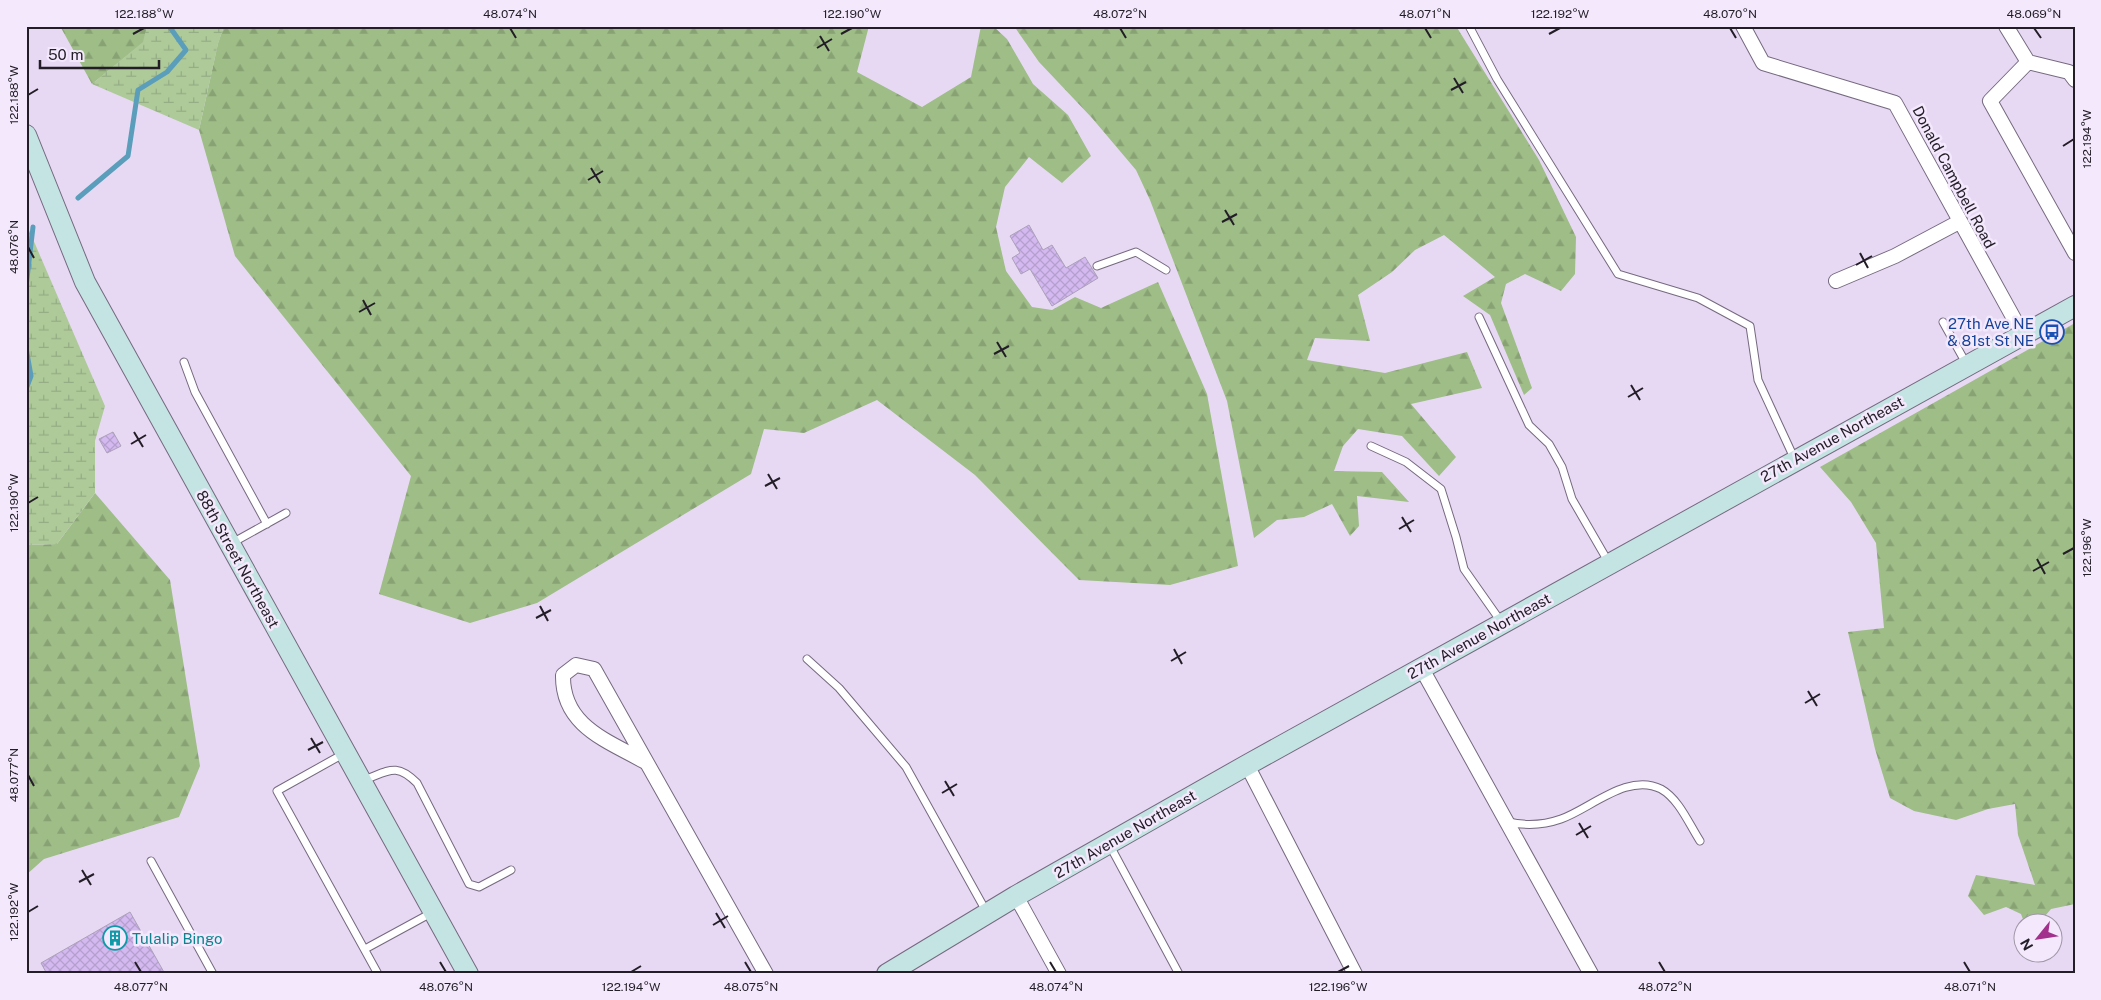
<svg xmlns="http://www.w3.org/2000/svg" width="2101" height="1000" font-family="'Public Sans',sans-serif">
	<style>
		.forest { fill: url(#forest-firs) }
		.wetland { fill: url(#wetland-marsh) }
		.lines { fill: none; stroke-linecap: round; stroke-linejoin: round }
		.stream { stroke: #5a9ebb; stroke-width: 5 }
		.building { fill: url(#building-cross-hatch); stroke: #aca0b9 }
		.lane-casing { stroke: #75697f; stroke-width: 9 }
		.street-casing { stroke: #75697f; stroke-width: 16 }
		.secondary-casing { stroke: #75697f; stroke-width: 22 }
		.lane { stroke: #fff; stroke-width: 7 }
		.street { stroke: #fff; stroke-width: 14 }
		.secondary { stroke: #c3e4e2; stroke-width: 20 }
		.ticks { fill: none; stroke: #221d26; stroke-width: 2 }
		.labels { text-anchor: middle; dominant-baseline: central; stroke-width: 5; stroke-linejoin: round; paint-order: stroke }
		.street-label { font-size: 15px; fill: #221d26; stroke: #f3e8fc }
		.transit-label { font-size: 15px; fill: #164399; stroke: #f3e8fc; text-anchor: end }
		.culture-label { font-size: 15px; fill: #0d838f; stroke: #f3e8fc; text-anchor: start }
		.neatline { fill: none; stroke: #221d26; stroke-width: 2 }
		.ticks-label { font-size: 12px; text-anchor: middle; fill: #221d26 }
	</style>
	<defs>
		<pattern id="forest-firs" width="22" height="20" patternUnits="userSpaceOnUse" patternTransform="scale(1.25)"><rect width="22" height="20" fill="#9ebd87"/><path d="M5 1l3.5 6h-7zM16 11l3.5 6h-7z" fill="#88a274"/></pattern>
		<pattern id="wetland-marsh" width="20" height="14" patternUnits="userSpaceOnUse" patternTransform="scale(1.25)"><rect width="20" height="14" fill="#aeca99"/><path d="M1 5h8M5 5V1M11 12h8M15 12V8" fill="none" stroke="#95ad84"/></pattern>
		<pattern id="building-cross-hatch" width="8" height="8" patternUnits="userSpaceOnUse" patternTransform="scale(1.25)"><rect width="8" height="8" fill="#d3b9f0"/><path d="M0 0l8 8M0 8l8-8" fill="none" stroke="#b59fce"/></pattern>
	</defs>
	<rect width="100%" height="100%" fill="#e7d9f3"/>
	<path class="forest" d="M60,26h87l-3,16 -52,42z
		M224,26h645l-12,46 65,35 49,-30 10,-51h12l14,13 26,45 35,31 23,41 -29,27 -33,-26 -24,30 -9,40 10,44 26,36 20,3 23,-13 26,11 57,-26 49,112 31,172 -68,19 -91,-5 -104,-105 -98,-75 -73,33 -40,-4 -13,45 -214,129 -67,20 -91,-29 32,-118 -176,-220 -36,-126 19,-87z
		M1014,26h442l83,134 37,77 -1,37 -14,17 -36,-17 -19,10 -5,19 31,85 -8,7 -34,-80 -27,-19 32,-19 -51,-42 -29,15 -23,22 -34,23 12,46 -55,-3 -8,22 78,13 82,-21 15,36 -71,16 45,53 -17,19 -37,-40 -44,-7 -15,17 -9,25 48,1 27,30 -52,-6 2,30 -9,10 -18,-32 -28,13 -27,3 -23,18 -27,-137 -77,-201 -14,-30 -44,-52 -53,-56z
		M2075,323v581l-24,5 -11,13h-16l-3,-8 -15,-7 -22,8 -16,-19 8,-21 59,10 -17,-50 -3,-31 -27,5 -32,11 -42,-9 -24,-13 -15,-49 -27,-117 36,-4 -8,-85 -25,-41 -31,-35z
		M95,493l75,87 30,186 -21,51 -135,42 -18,16v-330l31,-1z"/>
	<path class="wetland" d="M147,26h77l-6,18 -19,86 -107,-46 51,-42z
		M26,223l79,183 -10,35v52l-38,51 -31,1z"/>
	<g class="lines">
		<path class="stream" d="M78,198l50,-42 10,-66 29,-18 19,-22 -17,-24
			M26,287l7,-60
			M26,348l5,28 -5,13"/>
	</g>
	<path class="building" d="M1029,225l14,25 9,-5 14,23 19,-11 13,21 -46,28 -22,-37 -9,5 -9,-16 8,-5 -10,-17z
		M113,432l8,14 -14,7 -8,-14z
		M130,912l35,62h-118l-6,-11z"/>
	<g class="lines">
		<g class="lane-casing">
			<path id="lane" d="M1469,26l28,53 121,195 80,24 52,28 8,54 37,80
				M1097,266l39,-14 30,18
				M1479,317l50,108 20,19 13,23 10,32 37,64
				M1943,322l24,43
				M184,362l11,30 72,132
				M1371,446l35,16 35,27 15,48 8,32 38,54
				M232,543l54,-30
				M807,659l32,29 67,79 80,144
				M345,753l-68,38 101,183
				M364,780c25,-9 32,-18 53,3l52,101 10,3 32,-17
				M1508,822c18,4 36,3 53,-3 29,-10 67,-47 100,-30 18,10 28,35 39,52
				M1109,844l70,130
				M151,861l62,113
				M365,949l68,-37"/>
		</g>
		<g class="street-casing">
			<path id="street" d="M1743,26l20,37 132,40 128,232
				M2006,26l22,36 41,10 6,8
				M2028,62l-38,39 85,152
				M1836,281l59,-25 64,-34
				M1422,669l169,305
				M647,763c-38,-22 -85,-36 -84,-88l13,-10 18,4 172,305
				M1247,765l108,209
				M1016,896l43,78"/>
		</g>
		<g class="secondary-casing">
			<path id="secondary" d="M26,135l59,147 383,692
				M887,974l129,-78 231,-131 828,-459"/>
		</g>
		<use href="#lane" class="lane"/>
		<use href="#street" class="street"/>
		<use href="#secondary" class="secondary"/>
	</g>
	<path class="ticks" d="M510,28l6,10M1120,28l6,10M1425,28l6,10M1730,28l6,10M2034,28l7,10M133,34l11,-6M841,34l11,-6M1549,34l11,-6M820,36l9,15M817,48l15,-9M1454,78l9,15M1451,90l15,-8M28,95l10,-6M2063,146l11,-7M591,168l9,15M588,180l15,-9M1225,210l9,15M1222,222l15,-8M28,247l6,11M1860,253l8,15M1856,265l16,-9M363,300l8,15M359,312l16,-9M997,342l9,15M994,354l15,-8M1631,385l9,15M1628,397l15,-9M134,432l9,15M131,444l15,-9M768,474l9,15M765,486l15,-8M28,503l10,-6M1402,517l9,15M1399,529l15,-9M2063,554l11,-6M2037,559l8,15M2033,571l16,-9M540,606l8,15M536,618l15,-8M1174,649l8,15M1171,661l15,-9M1808,691l9,15M1805,703l15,-9M311,738l9,15M308,750l15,-8M28,775l6,11M945,781l9,15M942,793l15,-9M1579,823l9,15M1576,835l15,-9M82,870l9,15M79,882l15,-8M28,912l10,-6M716,913l9,15M713,925l15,-9M135,962l6,10M440,962l6,10M745,962l6,10M1050,962l6,10M1659,962l6,10M1964,962l6,10M631,972l10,-6M1338,972l11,-6"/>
	<defs>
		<g id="bus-ring" transform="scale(1.25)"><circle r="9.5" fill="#f3e8fc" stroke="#1a4fb4" stroke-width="1.5"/><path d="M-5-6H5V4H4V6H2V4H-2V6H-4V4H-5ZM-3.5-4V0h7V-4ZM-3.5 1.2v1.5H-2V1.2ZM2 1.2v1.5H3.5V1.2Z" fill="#1a4fb4"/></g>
		<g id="building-ring" transform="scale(1.25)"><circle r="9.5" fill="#f3e8fc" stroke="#0f9aa8" stroke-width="1.5"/><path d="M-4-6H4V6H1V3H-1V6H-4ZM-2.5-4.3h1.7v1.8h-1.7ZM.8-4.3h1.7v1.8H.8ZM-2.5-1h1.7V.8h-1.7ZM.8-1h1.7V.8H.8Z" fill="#0f9aa8"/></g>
	</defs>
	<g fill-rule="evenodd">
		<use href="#bus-ring" x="2052" y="332"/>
		<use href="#building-ring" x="115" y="938"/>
	</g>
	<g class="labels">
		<g class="street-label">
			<text transform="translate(1954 177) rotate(62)">Donald Campbell Road</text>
			<text transform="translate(1832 439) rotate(-29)">27th Avenue Northeast</text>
			<text transform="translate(238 559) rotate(61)">88th Street Northeast</text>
			<text transform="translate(1479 636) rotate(-29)">27th Avenue Northeast</text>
			<text transform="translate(1125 834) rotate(-30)">27th Avenue Northeast</text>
		</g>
		<g class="transit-label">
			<text x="2034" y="323">27th Ave NE<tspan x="2034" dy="17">&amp; 81st St NE</tspan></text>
		</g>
		<g class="culture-label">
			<text x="132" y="938">Tulalip Bingo</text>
		</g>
	</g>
	<rect width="2101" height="1000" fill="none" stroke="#f3e8fc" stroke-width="55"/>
	<g transform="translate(2038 938) rotate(240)"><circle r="24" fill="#f3e8fc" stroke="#9f97a6"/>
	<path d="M0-4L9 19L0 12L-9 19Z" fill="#a3308c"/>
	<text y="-8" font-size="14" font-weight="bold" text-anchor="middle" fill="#221d26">N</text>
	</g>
	<path d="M40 60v8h119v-8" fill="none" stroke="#221d26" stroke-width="2.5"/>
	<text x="48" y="60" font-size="15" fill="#221d26" stroke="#f3e8fc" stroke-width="4" paint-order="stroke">50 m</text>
	<rect x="28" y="28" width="2046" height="944" class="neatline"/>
	<g class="ticks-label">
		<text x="144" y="18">122.188°W</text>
		<text x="510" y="18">48.074°N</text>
		<text x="852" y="18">122.190°W</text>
		<text x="1120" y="18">48.072°N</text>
		<text x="1425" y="18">48.071°N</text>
		<text x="1560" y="18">122.192°W</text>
		<text x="1730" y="18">48.070°N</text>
		<text x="2034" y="18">48.069°N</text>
		<text transform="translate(14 95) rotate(-90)" y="4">122.188°W</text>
		<text transform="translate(2087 139) rotate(-90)" y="4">122.194°W</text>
		<text transform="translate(14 247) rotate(-90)" y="4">48.076°N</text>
		<text transform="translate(14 503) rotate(-90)" y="4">122.190°W</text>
		<text transform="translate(2087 548) rotate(-90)" y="4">122.196°W</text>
		<text transform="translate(14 775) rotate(-90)" y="4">48.077°N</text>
		<text transform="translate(14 912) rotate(-90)" y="4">122.192°W</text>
		<text x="141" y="991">48.077°N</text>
		<text x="446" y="991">48.076°N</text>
		<text x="631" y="991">122.194°W</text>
		<text x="751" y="991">48.075°N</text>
		<text x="1056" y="991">48.074°N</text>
		<text x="1338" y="991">122.196°W</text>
		<text x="1665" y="991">48.072°N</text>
		<text x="1970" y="991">48.071°N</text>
	</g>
</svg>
